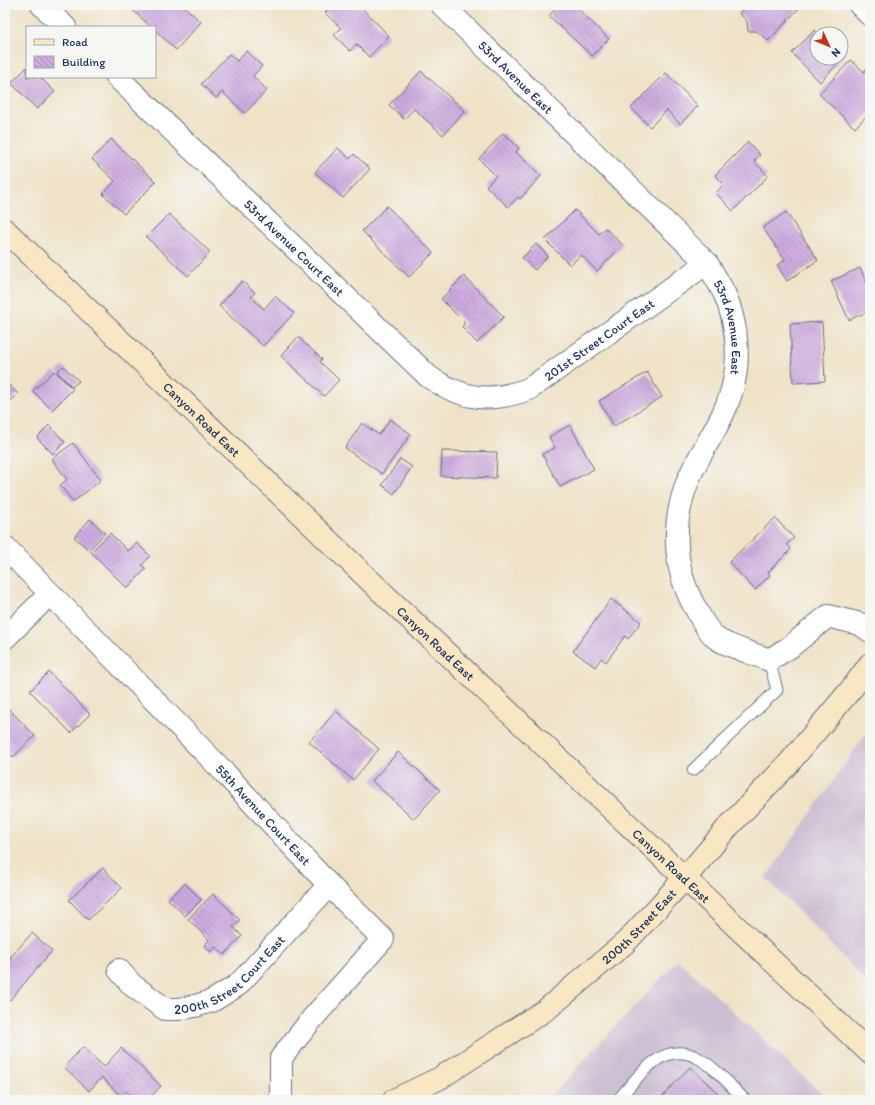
<svg xmlns="http://www.w3.org/2000/svg" width="875" height="1105" font-family="Itim,sans-serif">
	<style>
		.industrial { fill: #ccbed3 }
		.building { fill: url(#building-back-hatch) }
		.lines { fill: none; stroke-linecap: round; stroke-linejoin: round }
		.lane-casing { stroke: #656e82; stroke-width: 13 }
		.street-casing { stroke: #656e82; stroke-width: 24 }
		.secondary-casing { stroke: #656e82; stroke-width: 24 }
		.lane { stroke: #fff; stroke-width: 11 }
		.street { stroke: #fff; stroke-width: 22 }
		.secondary { stroke: #f9e7c3; stroke-width: 22 }
		.labels { text-anchor: middle; dominant-baseline: central; stroke-width: 3.5; stroke-linejoin: round; paint-order: stroke }
		.street-label { font-size: 13px; fill: #1b2f5e; stroke: #f6f6f2 }
	</style>
	<defs>
		<pattern id="building-back-hatch" width="6" height="6" patternUnits="userSpaceOnUse"><rect width="6" height="6" fill="#ceaadf"/><path d="M-1 5l2 2M0 0l6 6M5-1l2 2" fill="none" stroke="#a68bb8"/></pattern>
	</defs>
	<rect width="100%" height="100%" fill="#f6f6f2"/>
	<filter id="ink" filterUnits="userSpaceOnUse"><feTurbulence type="fractalNoise" baseFrequency=".025" numOctaves="2"/><feDisplacementMap in="SourceGraphic" scale="8" xChannelSelector="R" yChannelSelector="G"/><feConvolveMatrix kernelMatrix="1 2 1 2 8 2 1 2 1" color-interpolation-filters="sRGB"/></filter>
	<filter id="wash" filterUnits="userSpaceOnUse"><feTurbulence type="fractalNoise" baseFrequency=".012" numOctaves="4" result="noise"/><feDisplacementMap in="SourceGraphic" scale="16" xChannelSelector="R" yChannelSelector="G"/><feGaussianBlur stdDeviation="0.9" result="paint"/><feColorMatrix in="noise" values="0 0 0 0 0 0 0 0 0 0 0 0 0 0 0 0 0 1.4 0 .05"/><feComposite in="paint" operator="in"/></filter>
	<g filter="url(#wash)">
		<rect width="100%" height="100%" fill="#efe2c6"/>
		<path class="industrial" d="M870,728v257l-104,-107z
			M678,960l150,140h-281z"/>
		<g id="blocks">
			<path class="building" d="M127,5h56l18,17 -25,28 -21,-20v-3h-4z
				M333,5h26l30,31 -20,21 -13,-13 -6,7 -16,-16 7,-7 -16,-15z
				M559,5h15l35,34 -17,17 -43,-40z
				M747,5h55l-34,36 -11,-10h-9l-1,-10 -8,-8z
				M815,30l3,4 -1,24h24v-9l5,6 -26,27 -28,-29z
				M246,51l16,15 -9,10 14,14 -22,23 -23,-21 -6,6 -15,-14 28,-30 8,7z
				M851,60l13,12 3,-4 3,3v41l-15,16 -36,-34z
				M27,67v10h13l15,15 -18,17 -26,-26z
				M421,71l44,40 -22,24 -29,-26 -10,10 -15,-14z
				M666,73l32,33 -18,18 -13,-14 -17,17 -19,-19z
				M503,133l16,15 -3,4 25,24 -21,23 -2,-2 -10,10 -22,-21 10,-10 -17,-17z
				M111,139l45,43 -32,32 -21,-20 12,-13 -23,-22z
				M748,142l12,13 -6,6 14,15 -35,35 -17,-18 8,-9 -9,-9z
				M338,148l12,11 4,-5 16,15 -27,29 -28,-26z
				M387,206l46,47 -24,24 -47,-46z
				M575,210l24,24 6,-6 18,17 -26,26 -16,-16 -11,10 -25,-25z
				M786,212l32,48 -31,21 -10,-16 8,-5 -22,-32z
				M169,214l41,38 -22,24 -42,-39z
				M536,244l12,12 -13,14 -13,-12z
				M860,268l10,22v20l-21,10 -18,-39z
				M464,276l40,41 -27,26 -15,-16 3,-4 -24,-24z
				M242,281l13,12 -4,4 13,12 11,-13 19,17 -31,33 -44,-40z
				M822,322l3,59 -32,2 -3,-59z
				M298,337l24,22 -2,3 19,18 -15,16 -43,-40z
				M63,366l16,15 -7,6 -15,-15z
				M54,371l19,18 -21,21 -19,-19z
				M647,372l15,25 -48,29 -15,-25z
				M5,381l13,13 -13,13z
				M390,419l21,15 -29,40 -37,-26 17,-25 17,12z
				M49,425l16,17 -12,12 -16,-16z
				M570,425l24,44 -34,18 -18,-33 13,-6 -6,-11z
				M73,443l28,37 -28,22 -13,-17 7,-5 -15,-21z
				M442,451l55,1 -1,26 -55,-2z
				M400,459l12,8 -18,27 -12,-9z
				M775,518l19,20 -7,6 4,5 -23,23 2,3 -15,15 -26,-28z
				M90,519l15,14 -16,17 -15,-13z
				M110,533l18,18 9,-8 13,13 -8,9 4,4 -19,19 -36,-36z
				M611,599l30,23 -13,17 -3,-3 -19,26 -5,-4 -6,9 -22,-16z
				M49,672l41,42 -19,19 -41,-42z
				M9,709l26,27 -22,21 -7,-7 -1,1v-38z
				M336,711l43,38 -26,31 -44,-38z
				M398,752l42,38 -26,29 -42,-38z
				M103,868l19,20 -34,32 -19,-20z
				M185,883l16,17 -16,16 -17,-17z
				M213,894l27,26 -7,7 9,9 -18,19 -8,-8 -5,5 -7,-6 5,-6 -21,-21z
				M32,933l20,18 -42,49 -5,-5v-42l5,5z
				M83,1047l21,20 17,-19 40,38 -13,14h-13l-9,-9 -5,6 -19,-20 -13,14 -25,-24z
				M690,1067l35,33h-66z"/>
		</g>
	</g>
	<g filter="url(#ink)">
		<use href="#blocks" fill-opacity="0" stroke="#656e82" stroke-width="1"/>
		<g class="lines">
			<g class="lane-casing">
				<path id="lane" d="M693,770l84,-80 -8,-30
					M618,1100c11,-13 22,-28 36,-38 37,-28 66,14 91,38"/>
			</g>
			<g class="street-casing">
				<g id="street">
					<path d="M42,5l23,22"/>
					<path id="s1" d="M442,5l265,258c6,11 13,21 18,32 11,25 15,60 9,86 -7,37 -32,66 -46,99 -17,45 -15,90 9,131 5,10 11,20 19,27 8,7 42,17 53,22l21,-13 38,-31 32,8 10,7"/>
					<path d="M860,5l10,10"/>
					<path id="s2" d="M117,77l312,300c35,23 60,26 100,12l178,-126"/>
					<path id="s3" d="M5,547l217,223 107,115 54,54 -71,80 -31,39v39l1,3"/>
					<path d="M5,638l45,-44"/>
					<path id="s4" d="M119,970l13,15 33,24h13l17,-3 17,-5 26,-16 91,-100"/>
				</g>
			</g>
			<g class="secondary-casing">
				<g id="secondary">
					<path id="s5" d="M5,230l382,367 483,456"/>
					<path id="s6" d="M394,1100l46,-22 107,-69 79,-67 59,-64 44,-52 60,-63 64,-76 17,-23"/>
				</g>
			</g>
			<use href="#lane" class="lane"/>
			<use href="#street" class="street"/>
			<use href="#secondary" class="secondary"/>
		</g>
	</g>
	<g class="labels">
		<g class="street-label">
			<text stroke="none"><textPath href="#s1" startOffset="103">53rd Avenue East</textPath></text>
			<text stroke="none"><textPath href="#s2" startOffset="246">53rd Avenue Court East</textPath></text>
			<text stroke="none"><textPath href="#s1" startOffset="439">53rd Avenue East</textPath></text>
			<text stroke="none"><textPath href="#s2" startOffset="624">201st Street Court East</textPath></text>
			<text stroke="none"><textPath href="#s5" startOffset="273">Canyon Road East</textPath></text>
			<text stroke="none"><textPath href="#s5" startOffset="597">Canyon Road East</textPath></text>
			<text stroke="none"><textPath href="#s3" startOffset="372">55th Avenue Court East</textPath></text>
			<text stroke="none"><textPath href="#s5" startOffset="921">Canyon Road East</textPath></text>
			<text stroke="none"><textPath href="#s6" startOffset="302">200th Street East</textPath></text>
			<text stroke="none"><textPath href="#s4" startOffset="137">200th Street Court East</textPath></text>
		</g>
	</g>
	<rect width="875" height="1105" fill="none" stroke="#f6f6f2" stroke-width="20"/>
	<rect x="26" y="26" width="130" height="52" fill="#f6f6f2" stroke="#9ea6b7"/>
	<rect x="34" y="39" width="20" height="6" fill="#f9e7c3" stroke="#9ea6b7"/>
	<text x="62" y="46" font-size="12" fill="#1b2f5e">Road</text>
	<rect x="34" y="56" width="20" height="12" fill="url(#building-back-hatch)" stroke="#9ea6b7"/>
	<text x="62" y="66" font-size="12" fill="#1b2f5e">Building</text>
	<g transform="translate(829 46) rotate(134)"><circle r="19" fill="#f6f6f2" stroke="#9ea6b7"/>
	<path d="M0-3L7 15L0 10L-7 15Z" fill="#c8321e"/>
	<text y="-6" font-size="11" font-weight="bold" text-anchor="middle" fill="#1b2f5e">N</text>
	</g>
</svg>
